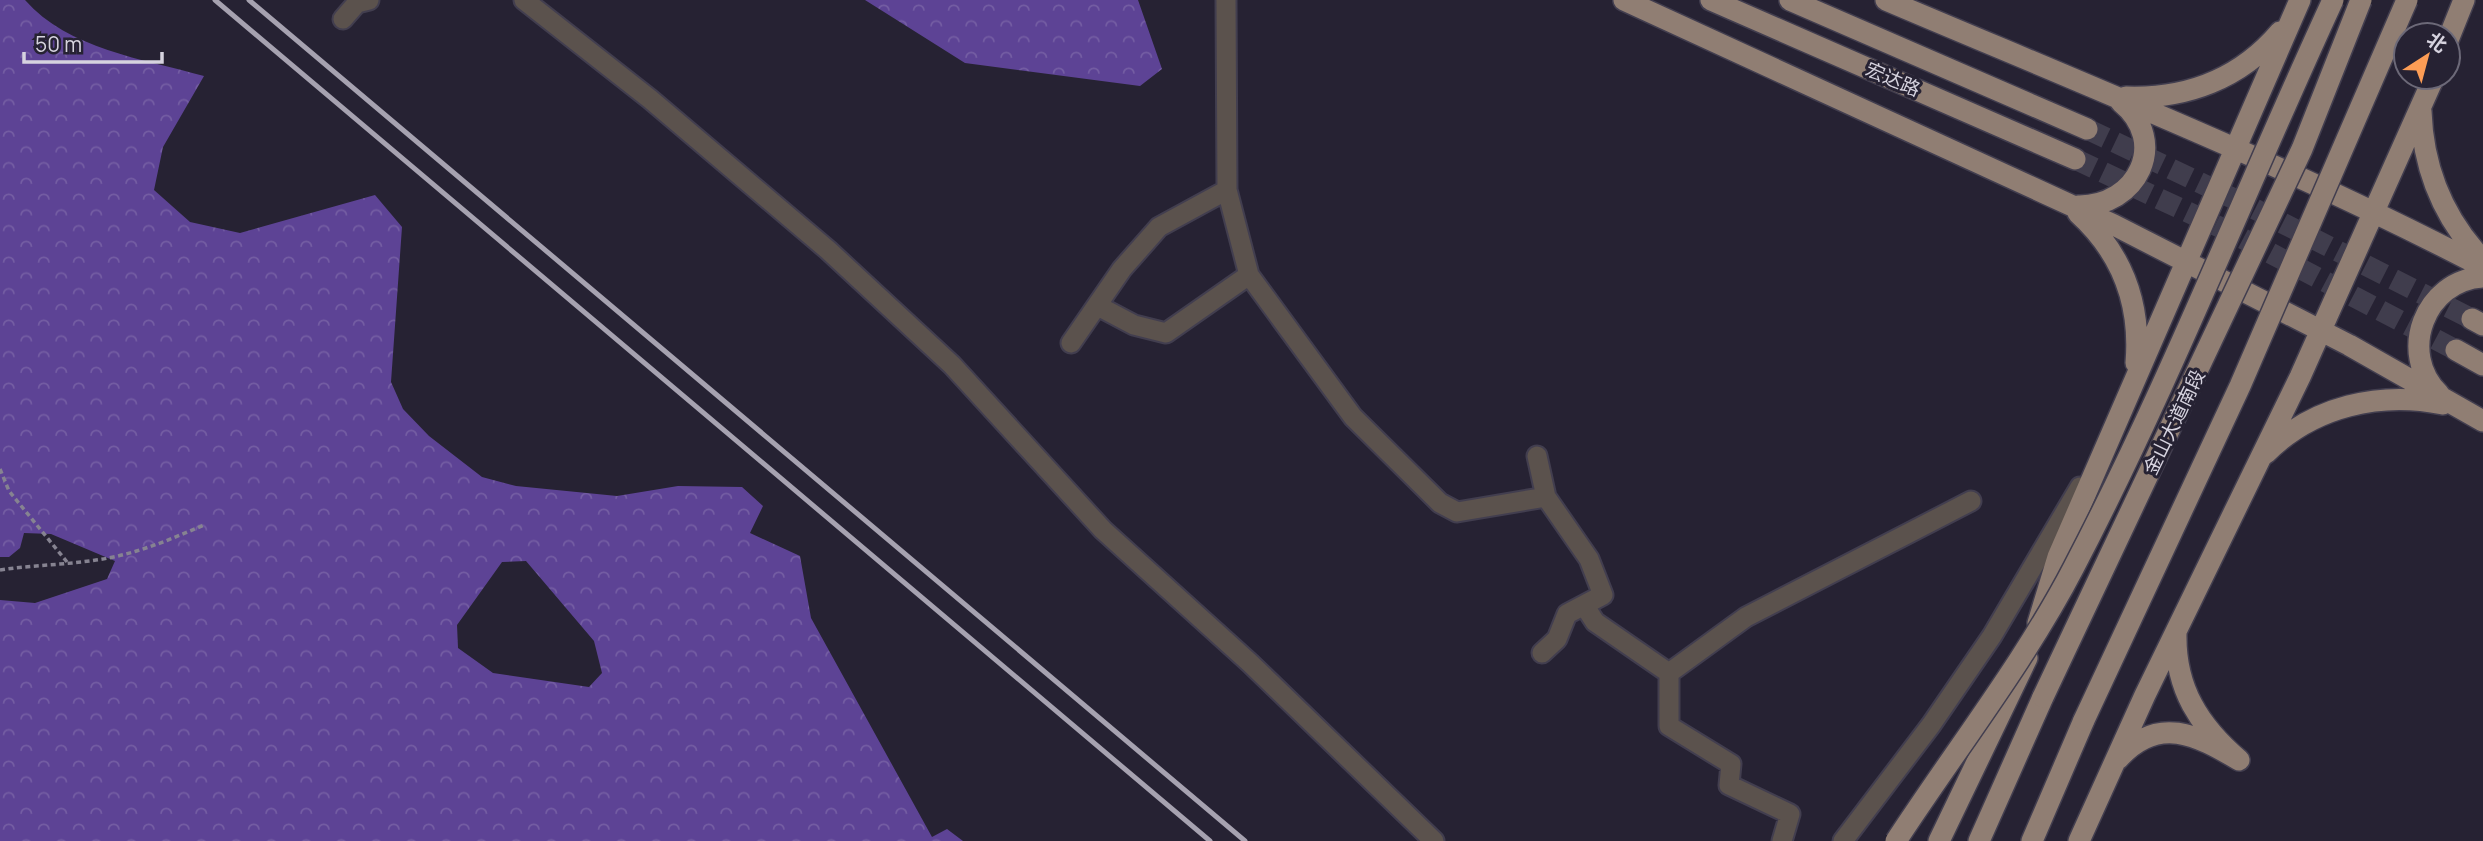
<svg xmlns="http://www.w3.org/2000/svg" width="2483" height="841" font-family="Manrope,'Noto Sans SC',sans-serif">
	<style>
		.forest { fill: url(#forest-crowns); fill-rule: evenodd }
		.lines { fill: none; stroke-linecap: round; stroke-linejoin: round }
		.major-tunnel { stroke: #403d4d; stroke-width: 21; stroke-dasharray: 21 10; stroke-linecap: butt }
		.minor-casing { stroke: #423e4f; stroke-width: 23 }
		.major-casing { stroke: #423e4f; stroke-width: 24 }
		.path { stroke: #868391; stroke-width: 3.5; stroke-dasharray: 5 3.5; stroke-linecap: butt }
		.minor { stroke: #5b524d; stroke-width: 19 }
		.major { stroke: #907e73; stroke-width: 21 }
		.rail { stroke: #a6a2b0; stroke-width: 5 }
		.major-bridge-casing { stroke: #423e4f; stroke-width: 24; stroke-linecap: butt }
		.major-bridge { stroke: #907e73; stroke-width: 21 }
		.labels { text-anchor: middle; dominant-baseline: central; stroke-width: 6; stroke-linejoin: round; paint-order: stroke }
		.street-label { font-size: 19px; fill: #d6d3df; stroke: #262233 }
	</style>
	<defs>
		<pattern id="forest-crowns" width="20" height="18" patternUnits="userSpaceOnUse" patternTransform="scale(1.75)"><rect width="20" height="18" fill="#5d4395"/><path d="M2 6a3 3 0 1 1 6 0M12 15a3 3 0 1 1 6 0" fill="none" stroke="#745da3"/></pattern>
	</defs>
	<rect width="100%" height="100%" fill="#262233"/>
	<path class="forest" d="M0,0h25c43,49 118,59 179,76l-41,71 -9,43 36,32 50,11 135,-38 27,32 -11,155 12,27 26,27 53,41 34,9 101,10 61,-10 64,1 21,19 -13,27 50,23 11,62 121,219 15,-8 16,12h-963v-241l35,3 72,-24 8,-18 -64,-27 -27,-1 -4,15 -11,9h-9zM526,561l68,80 8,32 -13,14 -96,-14 -35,-25 -1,-23 45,-63z
		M865,0h273l24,69 -22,17 -175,-23z"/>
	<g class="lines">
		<path class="major-tunnel" d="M2087,129l158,75 227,115
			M2075,159l157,74 224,117"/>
		<g class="minor-casing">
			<path id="minor" d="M524,0l126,99 178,151 124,115 151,165 147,133 184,178
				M1226,0l1,190 22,85 104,142 87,86 17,9 89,-15 43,62 14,36 -36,19 -10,25 -15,14
				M343,19l14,-16 12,-3
				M1098,306l36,19 32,8 83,-58
				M1071,343l51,-74 37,-42 68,-37
				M1537,456l9,41
				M1584,605l11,17 74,51
				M1782,841l8,-27 -61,-29 2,-21 -62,-38v-53l77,-56 225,-116
				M1843,841l88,-116 61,-89 88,-149"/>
		</g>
		<g class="major-casing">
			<path id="major" d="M1624,0l490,225 235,120 134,76
				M1711,0l364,159
				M1790,0l297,129
				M1886,0c200,85 404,166 597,267
				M2448,40l16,-40
				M2126,97c60,2 114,-18 154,-65
				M2421,111c2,58 22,107 62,149
				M2078,206c59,1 92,-64 43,-104
				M2078,213c44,40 63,91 58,150
				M2472,319l11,6
				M2456,350l27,15
				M2439,394c-42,-41 -14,-114 44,-117
				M2266,453c47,-47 114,-62 177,-49
				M2038,623l20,-66 242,-557
				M2118,759c40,-45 79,-24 121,1 -40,-34 -64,-72 -63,-126
				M1939,841l88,-183
				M1979,841l64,-144
				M2032,841l52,-121
				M2079,841l66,-146 155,-318 134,-300"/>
		</g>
		<path class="path" d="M0,469l9,22 58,71
			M0,570c32,-5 64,-5 96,-10 38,-5 73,-20 108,-35"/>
		<use href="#minor" class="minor"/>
		<use href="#major" class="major"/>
		<path class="rail" d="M215,0l995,841
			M249,0l996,841"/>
		<g class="major-bridge-casing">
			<path id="major-bridge" d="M2043,697l259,-548 59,-149
				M2084,720l156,-334 167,-386
				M1896,841c58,-89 130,-181 178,-274 96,-184 172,-379 259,-567"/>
		</g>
		<use href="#major-bridge" class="major-bridge"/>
	</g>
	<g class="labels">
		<g class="street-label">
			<text transform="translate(1893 79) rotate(23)">宏达路</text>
			<text transform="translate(2174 422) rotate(-64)">金山大道南段</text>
		</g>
	</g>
	<g transform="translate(2427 56) rotate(36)"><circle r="33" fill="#262233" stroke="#6c6978" stroke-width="2"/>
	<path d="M0-5L12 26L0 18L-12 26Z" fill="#fd9d55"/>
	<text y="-10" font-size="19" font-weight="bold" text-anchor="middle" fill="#d6d3df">北</text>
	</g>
	<path d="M24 52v10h138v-10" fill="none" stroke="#d6d3df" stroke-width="3.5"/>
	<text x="35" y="52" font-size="21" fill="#d6d3df" stroke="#262233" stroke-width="5" paint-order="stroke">50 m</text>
</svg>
